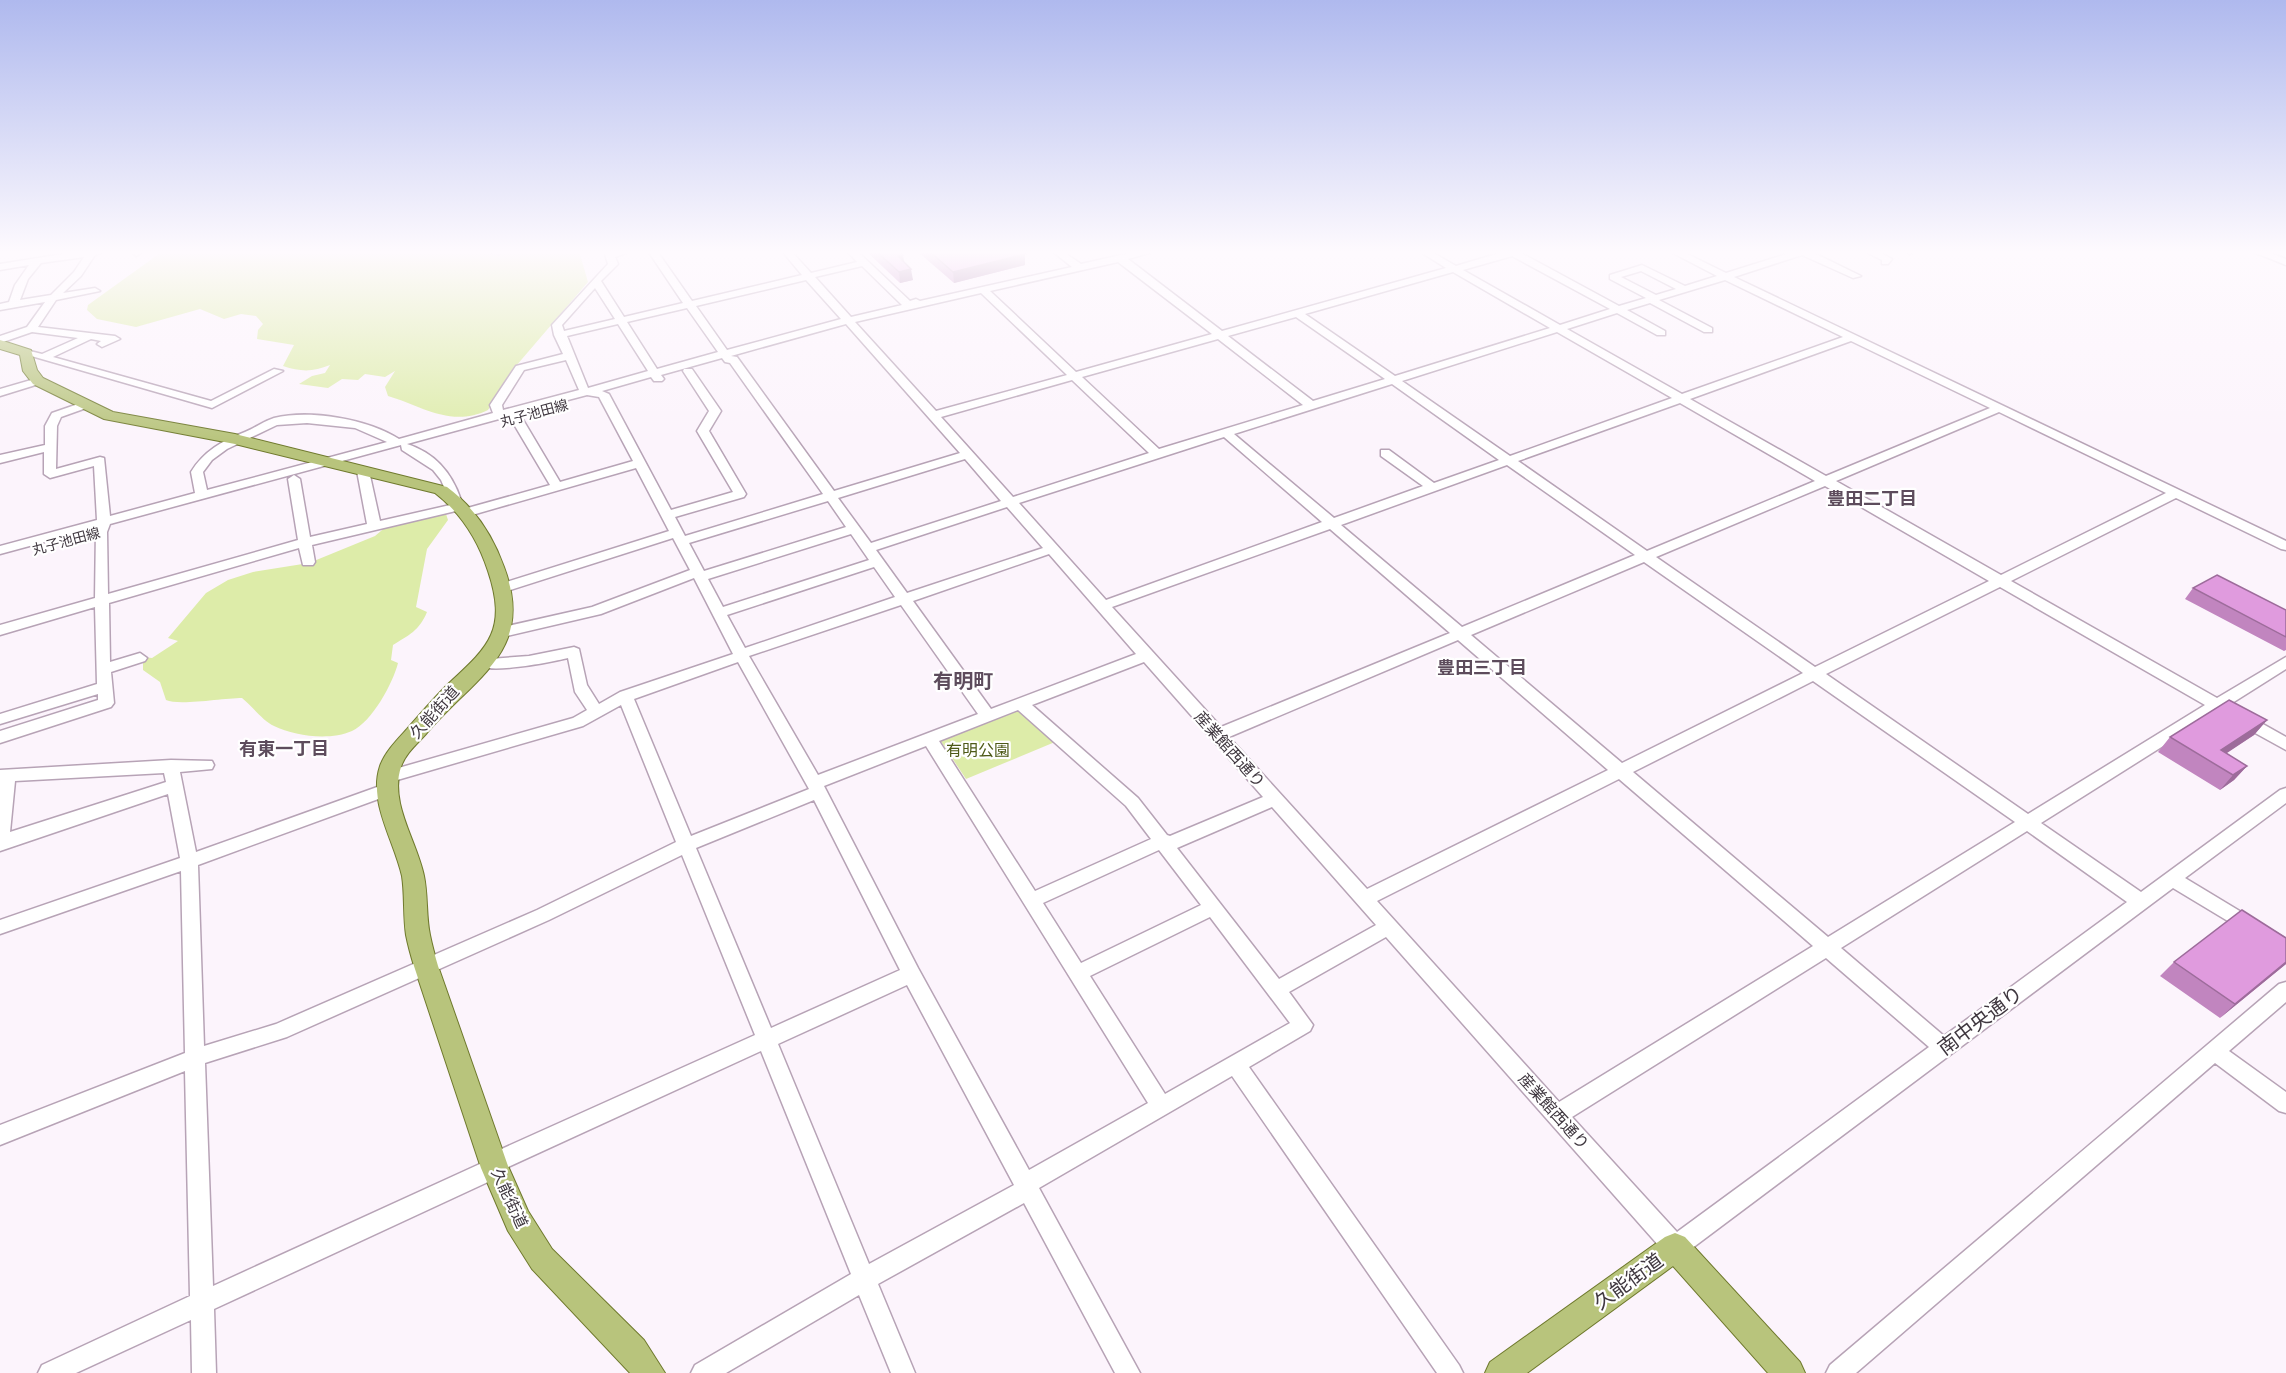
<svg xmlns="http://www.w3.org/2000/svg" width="2286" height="1373" font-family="'IBM Plex Sans','Noto Sans JP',sans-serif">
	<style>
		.green { fill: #ddeca9 }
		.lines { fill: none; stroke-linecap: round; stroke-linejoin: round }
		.minor-casing { stroke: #b7a3b6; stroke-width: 3 }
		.major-casing { stroke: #6f792d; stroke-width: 2 }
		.minor { fill: #fff; fill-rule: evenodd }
		.major { fill: #b8c47c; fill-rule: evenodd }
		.wall { fill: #c185bf }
		.shaded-wall { fill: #9d6c9b }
		.building { fill: #e09bde; stroke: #9d6c9b; stroke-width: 1.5 }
		.labels { text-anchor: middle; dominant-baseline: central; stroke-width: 4.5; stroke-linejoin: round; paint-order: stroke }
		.far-street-label { font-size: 14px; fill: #3f373f; stroke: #fff }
		.street-label { font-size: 16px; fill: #3f373f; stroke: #fff }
		.park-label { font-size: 16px; fill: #4e5a18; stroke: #fff }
		.neighbourhood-label { font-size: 18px; font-weight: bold; fill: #5d4c5c; stroke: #fff }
		.quarter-label { font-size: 20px; font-weight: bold; fill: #5d4c5c; stroke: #fff }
		.near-street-label { font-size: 20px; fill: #3f373f; stroke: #fff }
	</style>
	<rect width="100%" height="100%" fill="#fcf4fc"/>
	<path class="green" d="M163,251h305l27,4 20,-4h64l9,31 -78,91 -22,37c-37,18 -66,-4 -100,-14l-3,-9 10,-16 -10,6 -20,-3 -7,6 -16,-1 -14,9 -29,-4 13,-8 13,-3 5,-8c-17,7 -29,7 -47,1l11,-21 -37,-6 1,-9 5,-6 -7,-8 -15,-2 -17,5 -24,-10 -64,18 -39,-8 -10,-9 1,-5z
		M446,514l2,6 -21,29 -11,58 11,5c-8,19 -18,23 -34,33l-2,15 7,3c-5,20 -26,59 -46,68 -23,10 -57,5 -78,-5 -11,-5 -22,-20 -32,-28 -19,0 -63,8 -76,2l-6,-18 -17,-12v-13l9,1 26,-17 -10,-3 38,-45 22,-13 25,-8 56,-9 66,-27 13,-11z
		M1021,709l34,33 -89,37 -26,-39z"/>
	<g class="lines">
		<g class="minor-casing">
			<path id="minor" d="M82,251h24l-11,4 -14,21 -18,17 32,-5 5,3 -44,9 -18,27 77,9 5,3 -18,8 -5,-3 4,-3 -10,-2 -38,18 158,44 63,-32 9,2 -71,37 -191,-55 5,-3 16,4 36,-16 -46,-6 -32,11v-7l27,-9 18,-25 -45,8v-6l9,-2 6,-17 14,-20 -29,5v-6zM84,257l-10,15 -23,23 -31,5 8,-21 13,-16z
				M131,251h10v2l-5,3z
				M482,251h21l-4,3z
				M604,251h28l-17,6 3,7 -17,17 23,36 59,-14 -35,-52h9l35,50 110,-26 -20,-24h9l20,22 46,-11 -10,-11h10l53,50 6,-2 4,2 152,-34 -20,-16h10l19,13 58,-13h17l-28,8 94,72 224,-63 -27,-17h11l26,15 50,-15h17l-2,2 98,53 27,-8 -36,-19v-4l32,-10 43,21 32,-10 -48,-25h12l45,22 70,-22h14l51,25 -8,2 -51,-23 -68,22 552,264v9l-5,-1 -105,-51 -165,83 206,117 69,-41v12l-57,36 57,32v13l-69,-38 -176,111 100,69 139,-102 6,-2v15l-101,75 101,61v17l-113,-68 -490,367 -8,3 -8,-3 -281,-318 -97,55 24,33 -3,6 -61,36 210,298 4,8h-26l-205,-297 -193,112 101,185h-25l-91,-170 -146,81 37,89h-24l-32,-78 -133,78h-35l4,-8 156,-91 -90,-223 -255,117 -3,7 -289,134 2,64h-24l-1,-53 -115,53h-38l4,-8 148,-69 -5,-225 -185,74v-20l185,-72 -4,-182 -181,63v-14l180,-62 -12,-64 -168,57v-81l171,-10 41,1 2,4 -2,4 -32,3 16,80 184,-66h12l2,4 -2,4 -194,71 6,181 72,-22 261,-114 139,-68 -55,-137 -38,21 -196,57 -6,-2 -2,-4 2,-4 192,-55 14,-8 -12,-18 -7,-34c-17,4 -84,18 -94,5l2,-3 53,-4 45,-9 5,2 8,36 12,19 21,-12 113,-38 -39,-76 -93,36 -98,23 -7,-5 7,-5 89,-20 98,-37 -17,-32 -166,53 -5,1 -7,-4 2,-3 172,-54 -33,-63 -171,49 -5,-1v-6l-148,35 3,17 -2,3h-10l-4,-17 -190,55 1,59 30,-9 7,5 -2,3 -34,11 3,31 -3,4 -111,36v-12l98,-31v-6l-98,30v-10l97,-30 -2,-77 -95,28v-10l95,-27 1,-70 -96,26v-8l97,-26 -3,-54 -44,12 -6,-4v-22l-44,11v-8l45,-10v-19l7,-13 29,-10h8v4l-28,10 -4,9 -1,43 44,-12 4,1 6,58 85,-23 -4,-21c13,-21 31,-31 54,-40 10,-4 19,-11 29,-14 36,-9 94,1 125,21l94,-26 -3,-8 26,-39 47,-12 -9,-19 -2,-10 56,-61zM1512,256l98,53 -50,16 -97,-55zM1118,262l94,72 -136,38 -86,-81zM862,266l40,39 -51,12 -36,-40zM1641,271l35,18 -20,6 -35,-18zM1453,272l97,56 -155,48 -90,-62zM806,280l35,39 -114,31 -31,-44zM1725,280l118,57 -161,57 -115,-65 50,-16 40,22h8v-4l-38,-21 23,-7 54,29h8v-4l-53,-28zM595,288l20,31 -51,12 -2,-6zM981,293l86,82 -131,36 -81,-89zM687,308l31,44 -61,17 -30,-47zM1296,317l89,62 -72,22 -85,-65zM618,324l30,47 -60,17 -21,-52zM846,324l114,129 -126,38 -97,-134 -6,-1zM1557,332l115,66 -162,58 -108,-75zM1218,339l85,66 -144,44 -77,-72zM1851,341l139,67 -164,68 -136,-77zM722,358l3,4 5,1 93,131 -138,42 -10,-19 69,-20 2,-3 -37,-63 12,-20 -29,-42h-8l-1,2 26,40 -12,20 36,61 -62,18 -62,-116 -7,-3 49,-14 3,4h8l2,-2 -3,-4zM566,360l13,30 -76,20 -1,-5 22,-35zM1072,380l77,73 -136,44 -72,-80zM1392,384l107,76 -65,23 -45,-33h-8v6l42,30 -89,32 -100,-84zM587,395l12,2 34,64 -73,21 -38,-64 -7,-4zM1680,403l135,78 -168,70 -129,-90zM1999,412l167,81 -165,82 -165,-94zM499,419l13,2 38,64 -86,24 -1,-5 -4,-1 -79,18 -11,-50 -6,-4 -6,4 10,53 -57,13 -10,-58 -6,-4 -6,4 10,61 -190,54 -1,-62 3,-8 291,-79 1,5 31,20 8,10 10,23h8l2,-3c-9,-27 -26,-47 -54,-56zM307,423l48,5 32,14 -180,48 -4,-18 9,-12 15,-11 50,-24zM1224,437l98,85 -216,78 -87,-97zM965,459l36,42 -130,42 -33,-45zM1507,465l128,90 -173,72 -121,-102zM1825,486l164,95 -174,86 -159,-110zM828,501l18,26 -142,44 -15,-28zM1007,507l36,41 -136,45 -31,-43zM1330,529l120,104 -229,94 -109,-120zM851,534l18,26 -146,47 -15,-28zM1049,554l87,100 -145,55 -78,-108zM1644,562l159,111 -181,90 -151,-128zM874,567l21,30 -150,51 -18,-33zM2000,587l205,118 -177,109 -202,-140zM901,605l77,109 -160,61 -69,-119zM1458,640l150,130 -241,119 -138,-152zM738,662l71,127 -118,47 -57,-137zM1144,662l119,135 -93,39 -3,-1 -29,-37 -106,-93zM1813,681l202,141 -187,115 -195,-165zM1018,710l108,96 25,33 -116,52 -96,-150zM926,746l222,357 -119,67 -111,-202 -94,-182zM164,773l2,9 -156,50 5,-51zM1619,779l194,167 -254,156 -182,-201zM814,800l86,170 -129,58 -75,-180zM1272,807l104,118 -97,54 -102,-131zM2027,831l100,71 -183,134 -103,-88zM1159,850l42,55 -120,58 -38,-60zM682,855l73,180 -269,121 -4,7 -269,123 -8,-223 82,-26 262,-117zM1210,917l80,106 -125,71 -75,-118zM1826,958l103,89 -252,185 -105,-115zM907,985l107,200 -145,79 -91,-220z
				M1864,251h13l15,8 -4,5h-6v-4z
				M1905,251h9l-4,3z
				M2251,251h14l21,8v6z
				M38,378l6,3 -2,2 -42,13v-7z
				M2286,982v20l-57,49 57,41v21l-7,-2 -64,-48 -359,310h-30l4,-8 449,-381z"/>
		</g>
		<g class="major-casing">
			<path id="major" d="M0,340l31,10 6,20 6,8 70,34 122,22 212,53c27,20 46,49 57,80 32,85 -30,110 -78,167 -9,10 -21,20 -25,33 -12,36 16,74 23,109 4,19 2,40 6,59 2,10 5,21 8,31l70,200 20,45 24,38 92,91 21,33h-35l-98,-104 -24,-38 -27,-63 -67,-202c-3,-10 -6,-21 -8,-31 -3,-20 -1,-40 -4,-59 -8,-36 -34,-74 -22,-110 5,-14 17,-26 27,-37 13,-15 26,-30 40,-44 41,-38 61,-54 41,-114 -10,-31 -27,-58 -53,-78l-200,-49 -131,-25 -71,-35 -10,-13 -3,-16 -20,-6z
				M1675,1233l10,4 115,125 5,11h-37l-95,-107 -146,107h-42l5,-11 175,-125z"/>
		</g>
		<use href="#minor" class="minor"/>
		<use href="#major" class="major"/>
	</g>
	<path class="wall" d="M866,251h32l15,29 -13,3z
		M917,251h104l4,3v11l-71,18z
		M2193,588l93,22v40l-2,1 -99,-52z
		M2267,720l-13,15 -28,18 21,13 -13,14 -14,10 -62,-38 12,-15z
		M2286,938v26l-66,54 -60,-42 14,-14z"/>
	<path class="shaded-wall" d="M1025,254v11l-71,18 -1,-11z
		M903,255l2,12 -7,-11z
		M911,269l2,11 -13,3 -1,-11z
		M2267,720l-13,15 -42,28 9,-13z
		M2247,766l-13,14 -14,10 13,-15z
		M2286,962v2l-66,54 15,-14z"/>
	<path class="building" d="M876,251h22l5,4 -5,1 13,13 -12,3z
		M929,251h92l4,3 -72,18z
		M2217,575l69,35v27l-93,-49z
		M2229,700l38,20 -46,30 26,16 -14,9 -63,-38z
		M2242,910l44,28v24l-51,42 -61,-42z"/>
	<linearGradient id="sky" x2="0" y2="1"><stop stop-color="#afb9ee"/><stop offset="0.57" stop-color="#fefafe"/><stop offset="1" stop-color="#fefafe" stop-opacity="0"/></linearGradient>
	<rect width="2286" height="443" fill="url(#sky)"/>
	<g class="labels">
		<g class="far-street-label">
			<text transform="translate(534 413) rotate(-15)">丸子池田線</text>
			<text transform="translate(66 541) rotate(-15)">丸子池田線</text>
		</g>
		<g class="street-label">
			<text transform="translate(434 712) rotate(-48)">久能街道</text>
			<text transform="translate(1230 749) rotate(48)">産業館西通り</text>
			<text transform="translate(1554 1111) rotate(48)">産業館西通り</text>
			<text transform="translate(510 1198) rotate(65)">久能街道</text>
		</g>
		<g class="park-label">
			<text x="978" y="750">有明公園</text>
		</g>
		<g class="neighbourhood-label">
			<text x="1872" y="498">豊田二丁目</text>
			<text x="1482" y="667">豊田三丁目</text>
			<text x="284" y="748">有東一丁目</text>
		</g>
		<g class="quarter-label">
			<text x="963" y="680">有明町</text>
		</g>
		<g class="near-street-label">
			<text transform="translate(1980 1020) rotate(-37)">南中央通り</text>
			<text transform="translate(1628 1281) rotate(-36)">久能街道</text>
		</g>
	</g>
</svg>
